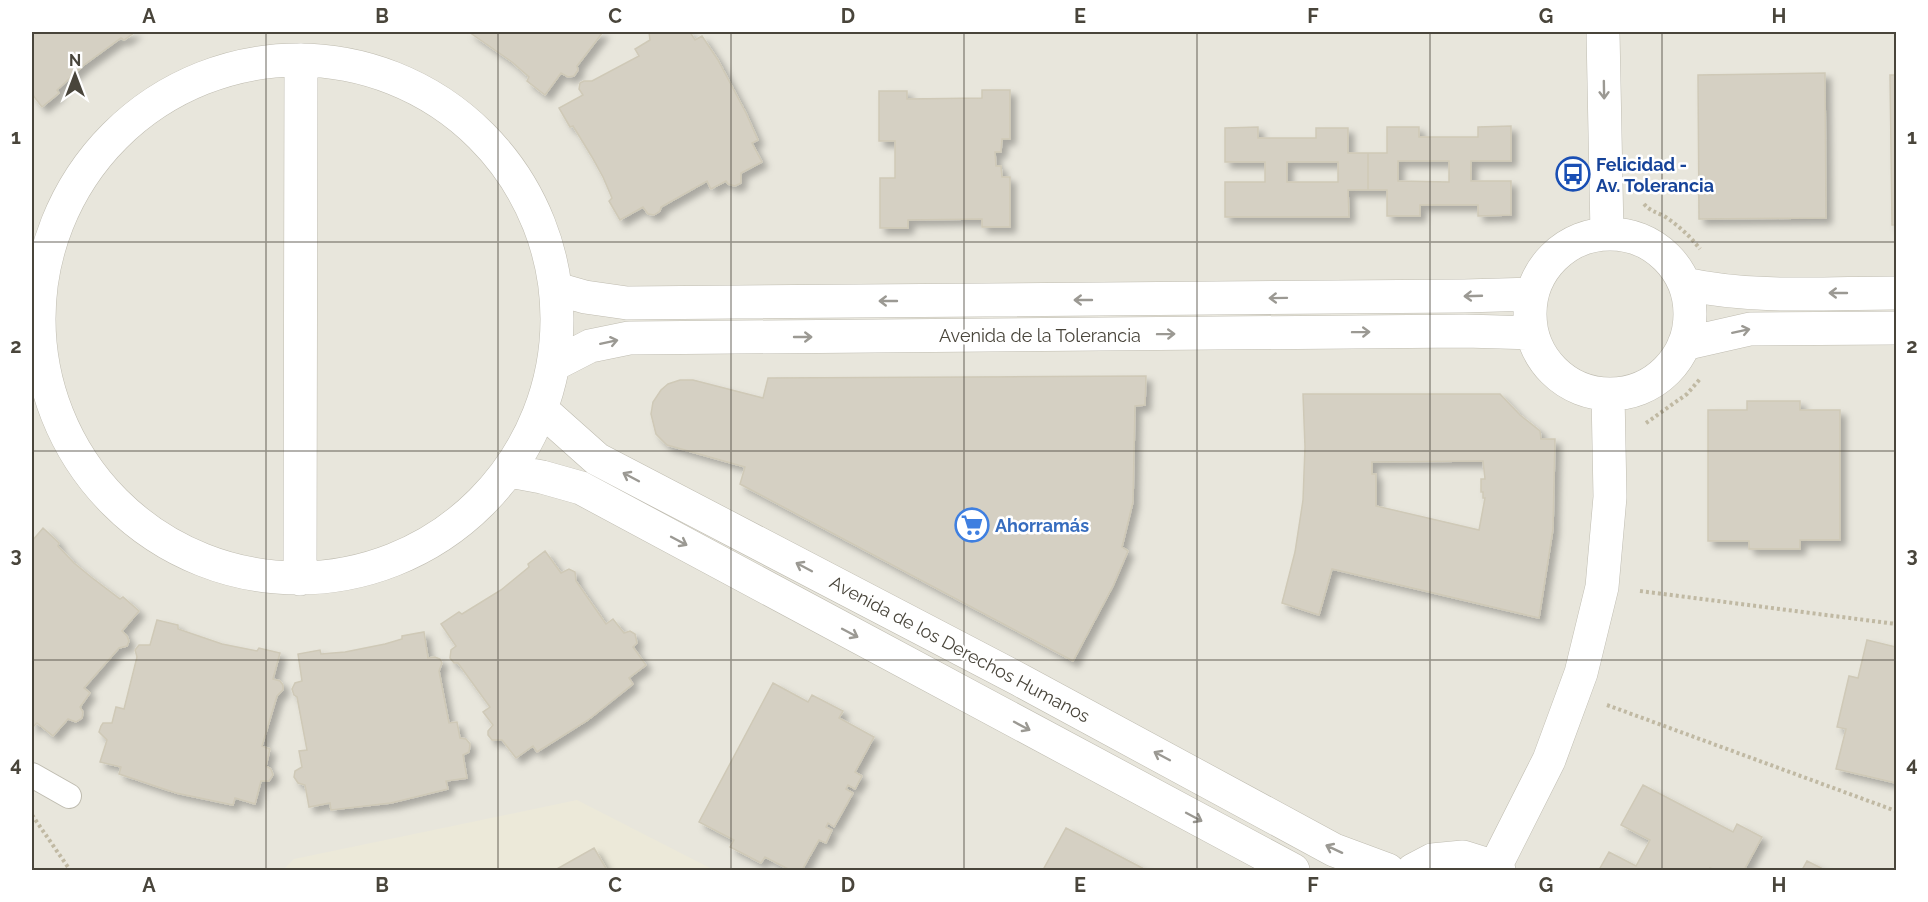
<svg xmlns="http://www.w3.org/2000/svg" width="1928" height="902" font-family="Raleway,sans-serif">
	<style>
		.residential { fill: #e8e6dc }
		.education { fill: #ece9d9 }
		.building { fill: #d5d0c3; stroke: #cfc9b7; stroke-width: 1.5; fill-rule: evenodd; filter: url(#shadow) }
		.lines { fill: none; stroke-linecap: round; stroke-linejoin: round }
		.lane-casing { stroke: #bfbcb0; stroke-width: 26 }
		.street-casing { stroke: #bfbcb0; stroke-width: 34 }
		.path { stroke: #c0b9a3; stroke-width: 4; stroke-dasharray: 3 3; stroke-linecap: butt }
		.lane { stroke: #fff; stroke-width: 24 }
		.street { stroke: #fff; stroke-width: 33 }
		.oneway { stroke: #9b9993 }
		.grid { fill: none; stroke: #49453b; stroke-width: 1.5; stroke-opacity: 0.55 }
		.labels { text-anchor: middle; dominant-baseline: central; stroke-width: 5; stroke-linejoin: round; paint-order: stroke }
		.transit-label { font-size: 18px; font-weight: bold; fill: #164399; stroke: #fff; text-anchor: start }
		.street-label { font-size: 18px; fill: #49453b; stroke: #fff }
		.shop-label { font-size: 18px; font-weight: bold; fill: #366cbe; stroke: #fff; text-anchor: start }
		.neatline { fill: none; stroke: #49453b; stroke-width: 2 }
		.grid-label { font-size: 20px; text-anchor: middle; font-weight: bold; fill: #49453b }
	</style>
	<defs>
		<filter id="shadow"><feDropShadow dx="5.5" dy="5.5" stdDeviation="3" flood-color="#0004"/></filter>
	</defs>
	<rect width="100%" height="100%" fill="#f5f3ed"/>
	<path class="residential" d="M32,32h1864v838h-1864z"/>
	<path class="education" d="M577,800l137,70h-431l11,-11z"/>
	<path class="building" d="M32,32h103l-11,8 -3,-2 -37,27 -27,25 2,3 -17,14 -10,-13z
		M469,32h134l-26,34 1,4 -4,6 -6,1 -7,-4 -16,22 -18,-14 2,-4 -17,-15z
		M649,32h41l5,8 7,-4 16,24 28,53 12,27 -6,3 10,19 -21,11v10l-6,3 -7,-2 -2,-3 -15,8 -4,-8 -46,26 -1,4 -6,4 -6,-1 -5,-7 -23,13 -11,-19 3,-3 -9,-21 -11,-20 -19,-31 -3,1 -11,-19 24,-13 -4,-6 1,-6 4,-2h8l47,-25 -4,-7 15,-9z
		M1825,73l1,145 -127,1 -1,-144z
		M1890,75h6v150h-4z
		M982,90h28v49h-8l-1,13h-6l1,14h5l1,11h8v50h-28v-8l-74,1v8h-28v-50h15v-37h-16v-50h28v8l75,-1z
		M1511,126v35h-40v20h40v34l-33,1v-11h-58v11h-33v-26h-19v-37h19v-26h32v10h59v-10zM1398,161h51v21l-51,-1z
		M1258,127v11h58v-10h32v25h20v37h-20l1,27h-124v-35h40v-20h-40v-34zM1287,162h51v20h-51z
		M1146,376l-1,29 -10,1 -2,96 -11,45 6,4 -15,35 -40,75 -333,-177 5,-17 -78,-22 -11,-11 -5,-20 2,-12 8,-12 7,-6 12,-4h13l70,18 5,-20z
		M1303,394h197l20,21 20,16 1,8h14l-2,90 -14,89 -207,-49 -13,46 -37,-12 13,-51 8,-52 2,-53zM1483,461l2,18h-4v13h2v6h2l-6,32 -103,-24v-32h-4v-12z
		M1747,401h53v9h40v130h-40v9h-51v-8h-41v-131h39z
		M43,528l16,15 -1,3 16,17 17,14 29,22 3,-2 16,14 -17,20 5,5 2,5 -2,5 -8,2 -35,40 6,5 -10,14 3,5 -1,6 -6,4 -8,-3 -15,17 -16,-13 -5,5v-187z
		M545,551l16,22 8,-4 6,3 1,9 30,43 7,-5 11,14 6,-2 5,3 2,9 -4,4 13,18 -17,13 4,6 -45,36 -51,32 -4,-6 -17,12 -14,-18h-10l-4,-5v-4l5,-6 -10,-13 7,-5 -32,-44h-4l-4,-5 1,-8 5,-4 -15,-22 18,-12 3,2 39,-24 28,-23 -1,-3z
		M157,620l21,5v4l44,15 35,7 2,-3 21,5 -7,26 7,2 3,4v5l-6,6 -15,50 8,3 -4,17 5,3 2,6 -4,6h-8l-6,23 -20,-6 -2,7 -57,-12 -57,-19 2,-7 -21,-5 7,-22 -8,-8 2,-6 2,-3h9l4,-16 8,2 13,-52 -2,-7 4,-5h11z
		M424,632l4,26 7,-1 5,2 2,4 -3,8 10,52 8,-1 3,16 6,1 4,5 -1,8 -6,3 4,23 -21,3 2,8 -57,14 -60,7 -1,-7 -21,4 -4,-22 -7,-2 -4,-6 1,-6 7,-4 -3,-16 8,-1 -10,-53 -3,-2 -2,-6 3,-6 7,-2 -4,-27 22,-4 1,4 24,-2 40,-8 17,-5v-3z
		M1867,640l29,7v136l-60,-14 10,-40 -9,-2 12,-51 9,2z
		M773,683l35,19 4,-7 31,16 -4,7 35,19 -19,35 7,4 -7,13 -7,-4 -2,4 7,4 -19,34 -6,-4 -2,4 6,3 -6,13 -7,-3 -17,30h-12l-25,-13 -4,6 -31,-16 4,-7 -35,-18z
		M1643,785l90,47 4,-8 25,13 -18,33h-28l-6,-2 -1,2h-110l10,-18 27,14 14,-26 -29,-15z
		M1066,828l80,42h-103z
		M594,848l13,22h-52z
		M1807,861l18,9h-23z"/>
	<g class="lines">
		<g class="lane-casing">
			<path id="lane" d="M32,775l37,21"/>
		</g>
		<g class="street-casing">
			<path id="street" d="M1603,32l4,202
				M39 319a259 259 0 1 1 518 0a259 259 0 1 1-518 0Z
				M1530 314a80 80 0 1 1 160 0a80 80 0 1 1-160 0Z
				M1685,284c69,15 141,9 211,9
				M557,289l28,8 42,6 837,-7 68,-2
				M1684,344l66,-15 146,-1
				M555,364l35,-18 39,-8 836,-7 66,2
				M542,410l55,49 423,221 314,170 54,20
				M509,471l33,6 39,11 712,382
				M300,579l1,-519
				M1495,867l54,-107 32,-87 21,-86 8,-90 -2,-103
				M1413,870l19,-10 31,-3 32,10 4,3"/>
		</g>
		<path class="path" d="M1644,204c6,7 12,8 20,12 14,9 26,20 36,33
			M1646,423l41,-29 13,-15
			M1640,591l256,33
			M1607,705l289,106
			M32,815l38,55"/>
		<use href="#lane" class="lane"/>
		<use href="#street" class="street"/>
	</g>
	<defs><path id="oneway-shaft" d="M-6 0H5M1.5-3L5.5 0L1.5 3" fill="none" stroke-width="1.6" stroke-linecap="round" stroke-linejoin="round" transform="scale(1.5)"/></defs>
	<g class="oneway">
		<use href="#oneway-shaft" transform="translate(1604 90) rotate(89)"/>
		<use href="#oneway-shaft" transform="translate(1838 293) rotate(180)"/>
		<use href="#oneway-shaft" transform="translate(1473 296) rotate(178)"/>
		<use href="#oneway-shaft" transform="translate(1278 298) rotate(179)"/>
		<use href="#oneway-shaft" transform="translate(1083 300) rotate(180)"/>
		<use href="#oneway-shaft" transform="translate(888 301) rotate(180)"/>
		<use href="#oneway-shaft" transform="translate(1741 331) rotate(-12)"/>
		<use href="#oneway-shaft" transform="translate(1361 332) rotate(-1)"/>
		<use href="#oneway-shaft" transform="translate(1166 334) rotate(-1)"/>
		<use href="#oneway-shaft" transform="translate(803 337)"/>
		<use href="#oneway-shaft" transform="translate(609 342) rotate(-12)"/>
		<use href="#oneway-shaft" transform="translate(631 477) rotate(-152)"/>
		<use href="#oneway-shaft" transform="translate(679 541) rotate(28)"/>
		<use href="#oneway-shaft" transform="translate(804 567) rotate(-152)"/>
		<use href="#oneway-shaft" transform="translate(850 633) rotate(28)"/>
		<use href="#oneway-shaft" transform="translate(1022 726) rotate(28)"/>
		<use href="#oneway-shaft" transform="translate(1162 756) rotate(-152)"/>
		<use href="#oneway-shaft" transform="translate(1194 817) rotate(28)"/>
		<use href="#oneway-shaft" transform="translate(1334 849) rotate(-155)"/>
	</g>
	<path class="grid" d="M266,32v838M498,32v838M731,32v838M964,32v838M1197,32v838M1430,32v838M1662,32v838M32,242h1864M32,451h1864M32,660h1864"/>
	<defs>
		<g id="bus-ring" transform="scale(1.725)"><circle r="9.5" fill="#fff" stroke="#1a4fb4" stroke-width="1.5"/><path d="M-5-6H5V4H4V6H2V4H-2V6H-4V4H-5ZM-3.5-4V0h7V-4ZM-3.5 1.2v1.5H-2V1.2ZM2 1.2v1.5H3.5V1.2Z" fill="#1a4fb4"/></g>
		<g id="supermarket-ring" transform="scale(1.725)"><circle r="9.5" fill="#fff" stroke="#3f7fe0" stroke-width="1.5"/><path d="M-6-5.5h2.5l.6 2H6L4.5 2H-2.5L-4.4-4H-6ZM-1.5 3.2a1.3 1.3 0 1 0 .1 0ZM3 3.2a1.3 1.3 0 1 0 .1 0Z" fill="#3f7fe0"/></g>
	</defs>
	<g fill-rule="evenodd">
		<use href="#bus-ring" x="1573" y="174"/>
		<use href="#supermarket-ring" x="972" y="525"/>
	</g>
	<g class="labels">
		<g class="transit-label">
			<text x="1596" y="164">Felicidad -<tspan x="1596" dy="21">Av. Tolerancia</tspan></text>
		</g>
		<g class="street-label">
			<text x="1040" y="335">Avenida de la Tolerancia</text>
			<text transform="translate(960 649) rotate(28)">Avenida de los Derechos Humanos</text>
		</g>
		<g class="shop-label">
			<text x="995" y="525">Ahorramás</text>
		</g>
	</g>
	<rect width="1928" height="902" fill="none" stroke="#ffffff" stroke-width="66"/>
	<g transform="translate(75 75)" stroke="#ffffff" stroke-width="4.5" paint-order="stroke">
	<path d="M0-4.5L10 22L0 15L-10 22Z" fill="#49453b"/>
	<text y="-9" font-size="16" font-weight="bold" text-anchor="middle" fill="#49453b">N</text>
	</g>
	<rect x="33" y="33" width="1862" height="836" class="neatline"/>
	<g class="grid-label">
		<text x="149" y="23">A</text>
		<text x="382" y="23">B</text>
		<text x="615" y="23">C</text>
		<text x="848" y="23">D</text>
		<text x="1080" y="23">E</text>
		<text x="1313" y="23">F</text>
		<text x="1546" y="23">G</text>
		<text x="1779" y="23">H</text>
		<text x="16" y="144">1</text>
		<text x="1912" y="144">1</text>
		<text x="16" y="353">2</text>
		<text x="1912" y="353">2</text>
		<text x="16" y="562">3</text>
		<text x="1912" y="562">3</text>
		<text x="16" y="771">4</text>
		<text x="1912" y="771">4</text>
		<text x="149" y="892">A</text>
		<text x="382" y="892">B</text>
		<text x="615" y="892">C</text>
		<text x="848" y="892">D</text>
		<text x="1080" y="892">E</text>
		<text x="1313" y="892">F</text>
		<text x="1546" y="892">G</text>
		<text x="1779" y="892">H</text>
	</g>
</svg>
